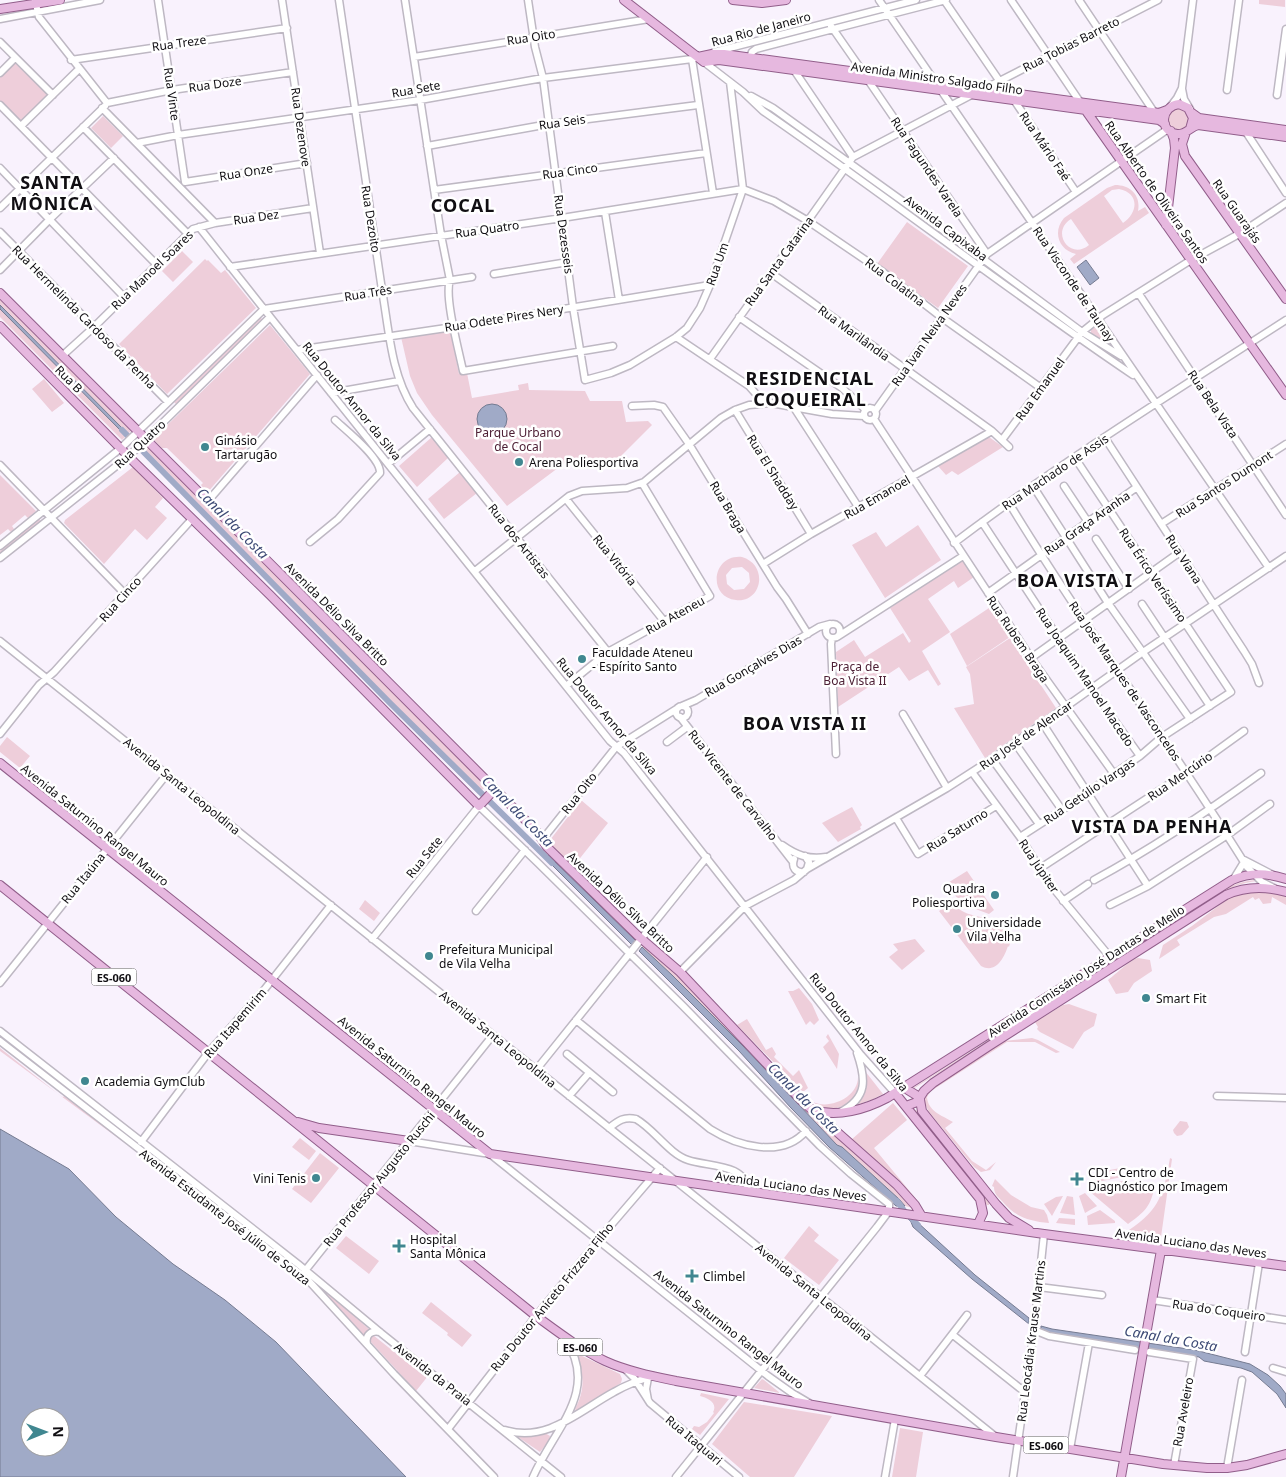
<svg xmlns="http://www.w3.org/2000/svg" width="1286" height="1477" font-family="'Noto Sans',sans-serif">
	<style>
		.green { fill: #eeceda; fill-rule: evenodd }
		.water { fill: #a0aac7; stroke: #757b91; fill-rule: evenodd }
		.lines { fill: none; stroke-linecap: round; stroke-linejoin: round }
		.canal { stroke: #a0aac7; stroke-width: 6 }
		.minor-casing { stroke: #beb8c3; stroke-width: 9 }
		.major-casing { stroke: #915e8a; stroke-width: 10 }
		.minor { stroke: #fff; stroke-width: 6 }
		.major { stroke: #e6b8df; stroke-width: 8 }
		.poi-dot { fill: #408790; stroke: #fff; stroke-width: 2 }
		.labels { text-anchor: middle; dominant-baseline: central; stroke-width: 5; stroke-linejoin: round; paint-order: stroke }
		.shield { fill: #fff; stroke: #585659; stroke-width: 1 }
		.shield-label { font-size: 11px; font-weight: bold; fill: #100e12 }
		.street-label { font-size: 12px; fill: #100e12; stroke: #fff }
		.park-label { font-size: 12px; fill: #4e2136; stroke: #fff }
		.poi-label { font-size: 12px; fill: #100e12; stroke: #fff; text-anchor: start }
		.water-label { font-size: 14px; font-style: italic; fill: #3d4a75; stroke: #fff }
		.district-label { font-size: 18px; font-weight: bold; letter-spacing: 1px; fill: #100e12; stroke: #fff }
	</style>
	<rect width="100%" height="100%" fill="#f9f2fd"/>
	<path class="green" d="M1259,0h26v7l-26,-3z
		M14,62l34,33 -26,27 -22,-21v-25z
		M1181,107l9,7 -3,15 -10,3 -9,-7 -2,-8 4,-7z
		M103,116l20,20 -12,12 -20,-20z
		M1115,185c16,0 26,11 23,26l7,-4 4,6 -75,51 -4,-5 6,-5c-17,-4 -24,-22 -12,-36l43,-30zM1119,189c21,4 19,24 4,34l-19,-27 8,-6zM1071,219l18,26c-19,16 -39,-13 -18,-26z
		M907,222l61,44 -30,42 -61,-44z
		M182,251l11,11 -20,20 -11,-11z
		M205,259l2,2 1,-1 13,13 4,-3 31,38 -89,86 -48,-50z
		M0,298l131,133 -3,3 -128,-129z
		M0,309l126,127 -4,4 -122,-123z
		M260,317l2,2 -86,85 -2,-2z
		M270,325l40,49 -103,119 -6,-8 2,-2 -36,-35h-5l-9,-9z
		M1097,326l10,12 -2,4 -14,-8v-4z
		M450,330l9,44 8,-1 5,25 47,-8 -1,-5 10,-2 1,7 56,1 5,10h32l4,21 22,-1 4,4 -37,37h-49l-59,44 -75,-91 -15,-22 -7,-17 -9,-39z
		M44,379l20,24 -12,9 -20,-23z
		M432,437l16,21 -31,29 -18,-21z
		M989,437l14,10 -45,28 -6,-4 -6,4 -8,-9z
		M146,445l340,341 -8,8 -337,-344z
		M133,467l30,31 -8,9 12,11 -20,22 -12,-11 -31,35 -40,-41 1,-3z
		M460,472l17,21 -33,26 -16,-20z
		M0,475l36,36 -8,7 -3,-3 -13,11 2,3 -3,3 -3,-3 -8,6z
		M39,519l2,2 -41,33v-3z
		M918,525l23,35 -56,38 -33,-53 24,-13 10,15z
		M742,557c27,8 20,46 -6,43 -29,-3 -24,-46 6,-43zM742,567l7,6 1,9 -6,7 -10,1 -7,-6 -1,-9 6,-7z
		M962,560l12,17 -16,11 -4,-7 -26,18 22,33 -28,19 19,33 -3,2 -10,-16 -19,11 -10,-14 -61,40 -2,-55 18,-12 11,17 38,-24 6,10 2,-2 -21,-33z
		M992,606l18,31 -43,29 -17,-32z
		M1010,638l46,70 -71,50 -31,-50 20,-4 -4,-30 -4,-7z
		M7,737l23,19 -10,12 -20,-16v-6z
		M581,800l27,23 -35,44 -22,-23 -1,-4z
		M852,807l10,18 -2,2 1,2 -23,13 -16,-19z
		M967,871l27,39 -5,4 -27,-10 -16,-20z
		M1255,880l3,1c-35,3 -56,25 -85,43 -20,13 -42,26 -63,38l4,-5c20,-11 41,-23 60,-35 26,-17 49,-39 81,-42z
		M1260,890l26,4v11l-14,-8 -1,6 -8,1 -4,-6 -4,2 -2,-3 -27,17 -12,3 -37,23 3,5 -21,14 4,-14 29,-19 38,-29 7,-3z
		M365,900l15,13 -6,8 -15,-12z
		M952,902c4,3 7,8 12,10 18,9 54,4 45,35l-1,-1c-4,12 -12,28 -27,20l-42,-55z
		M915,939l10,12 -23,19 -13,-13 9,-7 -5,-6z
		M644,943c61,58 118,119 177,179 30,29 64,54 92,86l-8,-2 -6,-7 -57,-52 -5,-2 -94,-99 -71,-71 -30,-28z
		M1138,958l12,2 2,11 -18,12 -6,9 -12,2 -8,-14c8,-6 22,-20 30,-22z
		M799,988l13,16 7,16 -5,5 -4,-4 -4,4 -18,-34h5z
		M1069,1004l28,10 -3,12 -10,6 -11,17 -33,-17 -3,-3 1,-2 -3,-5 28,-17z
		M1025,1017l1,1 -113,71v-1z
		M747,1019l19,31 6,-3 4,7 -2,3 19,19 6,-6 9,18 -5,4 -66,-67z
		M828,1034l11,20 -2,15 -14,-22 6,-6 -3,-4z
		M1032,1038l6,2 22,12 -4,1 -21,-11h-28l-76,49 -4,6c1,14 14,18 26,25l-8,6 27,33 14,9 10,-8 -6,8 -9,2 -7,-5 -45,-55 -4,-8v-9l6,-7 73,-47z
		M0,1048l62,49 4,-1 60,48 -126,-93z
		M865,1071l18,23 -12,6 -13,4 8,-17z
		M858,1076c5,27 -25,42 -45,26 17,8 46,-5 45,-26z
		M893,1103l14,17 -33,28 43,52 -1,1 -26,-27 -39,-34z
		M912,1109l4,1 73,92v3h-2z
		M1180,1121l7,1 2,5 -7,8 -5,1 -3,-3 -1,-3z
		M300,1138l16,13 -7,9 -17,-13z
		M320,1153l19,15 -28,35 -19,-14z
		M1170,1158l2,1 -11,78 -31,-5 -1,-2c31,-20 35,-38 41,-72z
		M1120,1168l2,9 -25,5 -2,-9z
		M995,1179l16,16 20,12 13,3 3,5 2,8c-20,-2 -34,-6 -47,-22 -4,-4 -8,-7 -8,-14l-2,-1z
		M1123,1181l2,8 19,3h3l5,-5 -3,-4 6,2c-4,21 -10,27 -27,39l-39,-33 1,-2 9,-1 1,-3z
		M1085,1193l12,13 -12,7 -6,-17z
		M1063,1196l-11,20 -8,-12 12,-7z
		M1067,1196l6,1 2,18 -15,-2z
		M1100,1210l15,11v2l-27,2 -1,-9z
		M1059,1218l16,1v6l-19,-2z
		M809,1226l10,9 -5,6 25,19 -20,25 -35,-27z
		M346,1236l33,25 -10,13 -33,-26z
		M313,1280l57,50 -6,8 -51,-57z
		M431,1302l41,33 -10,12 -15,-12 1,-2 -26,-20z
		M373,1335l50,40 5,1 -12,15 -46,-50 -1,-4z
		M578,1354l42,20 2,5 -1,4 -45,28 -1,-2c11,-21 8,-33 3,-55z
		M762,1379l2,1 16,13 -26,-5z
		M701,1393l28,6 -29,36 -8,-6 2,-3 5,1 8,-5 7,-9 -1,-1c5,-9 -5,-14 -13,-16z
		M744,1402l88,14 -38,61h-44l-38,-33z
		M900,1428l23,4 -7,45h-24z
		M545,1433l5,3 -1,5 -9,11 -22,-15z"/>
	<path class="water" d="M1086,260l13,18 -9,7 -13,-18z
		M0,305l128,129 -2,2 -126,-127z
		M477 419a15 15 0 1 1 30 0a15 15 0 1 1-30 0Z
		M548,855l87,85 -3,5 -87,-87z
		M642,947l30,28 71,71 94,99 5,2 57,52 6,7h-9l-67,-59 -38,-39 -52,-57 -100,-100z
		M0,1129l69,40 47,48 57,47 52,36 51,42 130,135h-406zM30,1417h30v30h-30z
		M907,1218l8,2 60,55 54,43v6l-57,-45 -59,-52 -2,-5z
		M1041,1326l11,3 143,21 55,14 18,11 12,11 6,8v14l-9,-14 -25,-22 -11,-4 -37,-7 -5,-4 -148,-23 -10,-3z"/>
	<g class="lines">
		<path class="canal" d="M122,430l268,273 162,160
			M897,1201l8,11 13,13"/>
		<g class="minor-casing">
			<path id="minor" d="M35,0l4,17 68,86
				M158,0l27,182
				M282,0l38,253
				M339,0l43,290c7,40 9,84 31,118l195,244
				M405,0l36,235 9,45c-6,17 9,71 13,91l150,-25
				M528,0l7,47 8,31 30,229 12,73 26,-7 19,-8 46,-28 11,-9 13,-20 10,-23 33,-96 -13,-107
				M879,0l390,568
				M944,0l63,92
				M1011,0l69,102
				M1079,0l75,112
				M0,19l100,-19
				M831,26l32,46
				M0,42l53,53
				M714,52l202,-52
				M414,57l235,-38
				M750,57l2,-5 4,-3 190,-49
				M692,59l21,134
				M71,60l216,-32
				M704,62l39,30 20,19c125,86 244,179 370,264
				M794,70l59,87
				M0,73l15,-15
				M868,80l119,174
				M984,89l174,-89
				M1182,89l2,10 6,10
				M1227,90l12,-90
				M1277,95l9,-66
				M751,96l22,12 210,151 99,73 39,24
				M1014,100l62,92
				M107,103l65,-13 121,-18
				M0,105l157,160
				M1170,107l7,-9 5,-10 11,-88
				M102,108l113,115
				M21,126l58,-57
				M83,127l104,106
				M1245,129l1,3 40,61
				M137,143l41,-8 242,-35 123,-22 149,-19 6,-2
				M427,146l122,-22 149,-19
				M0,168l124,129
				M185,182l122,-19
				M434,190l272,-37
				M0,208l105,-102
				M605,212l14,88
				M199,227l76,96 335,418 14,12 237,302 34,38
				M0,232l168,170
				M230,267l332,-49 181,-29 31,12 34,20 75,51 58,45 100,71
				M0,270l50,-51 64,-61
				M771,273l221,158 17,16
				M494,274l74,-12
				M1139,294l147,221
				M264,309l208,-32
				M739,317l103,71 24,22
				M676,337l73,49 15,17
				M297,350l156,-23 257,-42
				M62,356l32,-29 99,-98 22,-6 98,-15
				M710,359l143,-202 120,-63
				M331,393l68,-12
				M632,406l22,-1 9,2 26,37 88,143 9,12 22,35
				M793,406l66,102
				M864 414a6 6 0 1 1 12 0a6 6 0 1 1-12 0Z
				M735,410l76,124
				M875,411l112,-157 181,-125
				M874,419l157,239 83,116
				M1105,438l139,213 8,13 7,19
				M1002,440l80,-108 21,-17 88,-55 48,-26 47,-31
				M389,463l41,-34
				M0,465l125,129
				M1033,486l75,117 82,116
				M1064,486l24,36
				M566,499l98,122
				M208,501l109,-126
				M1009,503c75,124 162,241 238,364l15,15 12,6
				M982,522l110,167 48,67
				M1161,524l125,-80
				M1096,539l33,50
				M310,542l28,-23 42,-46c1,-15 -33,-42 -45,-53
				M954,543c107,-81 220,-151 332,-223
				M0,546l121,-98 143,-139
				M0,558l129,-102 141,-139
				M763,564l48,-30 181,-103
				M475,571l94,-75 13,-5 45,-3 17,-6 77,-64 14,-8 14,-5 22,-2 61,11 32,2
				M988,593l149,-106
				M1142,604l68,102
				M826 631a7 7 0 1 1 14 0a7 7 0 1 1-14 0Z
				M837,637l126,-81
				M832,638l-1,6 5,110
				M0,641l996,796
				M1031,658l149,-106
				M566,686l42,-34 102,-56 -68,-113
				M676 712a6 6 0 1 1 12 0a6 6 0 1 1-12 0Z
				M682,706l14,-6 123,-73 11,-3
				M903,714l44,74
				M680,717l113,145
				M1043,724l105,162
				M0,734l39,-49 15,-13 138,-153
				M667,742l20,-15
				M1015,743l47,67
				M992,759l47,65
				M972,772l48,65 29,46 61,74
				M896,818l22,36 78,-48
				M1020,837l42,-27 78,-54 22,-19 69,-45 -156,-234
				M542,840l74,-93 62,-39
				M782,845c14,10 27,15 44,12
				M794,859c-3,9 2,14 10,13
				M1244,860l29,15
				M807,869l140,-81 45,-29 151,-107 143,-96
				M1039,869l147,-96 58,-42
				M1094,880c59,-32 113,-68 167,-107
				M1233,880l11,-18
				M1063,901l25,-17
				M1110,905l38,-19 78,-50 44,-32
				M476,911l49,-61
				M372,939l107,-133 59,57 145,143 137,140 31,28 38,30v7l-12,16 -201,250
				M680,972l65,-66 49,-26 13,-11 2,-7 -4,-6
				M0,983l167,-209
				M576,1020l134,109c27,17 72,30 96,2
				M1029,1020c-1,-10 16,-16 22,-24
				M0,1031l298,233 83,69 180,144
				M0,1041l308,239 86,94 100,103
				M567,1054l46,38
				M536,1070l171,-213
				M569,1096l20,-23
				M1217,1096l69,2
				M840,1112c28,-14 26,-33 17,-59
				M609,1128c9,-7 15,-12 27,-9 18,10 33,35 52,41 20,7 58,3 60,31
				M409,1141l81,13 278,222 24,17 17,10
				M141,1142l67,-89 56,-63 67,-85
				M304,1272l189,-237
				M1039,1287l63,8
				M1152,1300l134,20
				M1034,1330l15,6 86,14
				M953,1335l73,58
				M367,1344c-2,-9 4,-14 13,-12
				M1149,1352l44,7 -19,106
				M1245,1352l14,-89
				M1273,1368l13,4
				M625,1369l9,9 16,25 89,74
				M920,1376l47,-61
				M648,1378l-2,11 2,11
				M448,1429l88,-113 70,-85 54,-63
				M505,1430c42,13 74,-19 109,-38 12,-7 25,-12 39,-16
				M1070,1449l19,-106
				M1227,1468l15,-88
				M533,1477c20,-47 68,-86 32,-138
				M885,1477l10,-58
				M1013,1477l21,-147 10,-96"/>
		</g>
		<g class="major-casing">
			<path id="major" d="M624,0l80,62 15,-2 37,5 403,55 6,4
				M733,0l29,3 24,-3
				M0,9l60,-9
				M698,57l14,-3h12l435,59 8,-3
				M1084,108l202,287
				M1192,113l7,5 87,12
				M1190,129l3,-11 -5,-10 -9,-4c-18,2 -21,27 -2,30 9,1 13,-7 21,-9l88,12
				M1186,132l-4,12 3,12 101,143
				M1166,225l9,-77 -1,-9 -3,-8
				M0,293l488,489 49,50 10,15 90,88 43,37 122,129 95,84 18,20 6,10
				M0,326l135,137 135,132 209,211 15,-16
				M0,763l490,391 554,80 242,32
				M0,885l536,431c22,16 44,33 69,45 22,10 47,15 71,20l320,56 167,27 44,4h20l20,-3 39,-11
				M908,1090l8,5 4,5
				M895,1093l85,106 3,14 -5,11
				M920,1100l2,11 74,93 13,14 20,12
				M906,1106l11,-4 7,-11 9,-8 56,-37 237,-151c20,-9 39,-9 60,-3
				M814,1110c23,8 52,-1 73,-12l345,-218c19,-8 35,-7 54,-1
				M298,1122l21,6 90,13
				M1121,1477l40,-227"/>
		</g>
		<use href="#minor" class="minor"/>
		<use href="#major" class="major"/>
	</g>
	<g class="poi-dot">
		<circle cx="205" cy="447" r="5"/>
		<circle cx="519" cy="462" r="5"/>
		<circle cx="582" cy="659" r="5"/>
		<circle cx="995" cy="895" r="5"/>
		<circle cx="957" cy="929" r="5"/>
		<circle cx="429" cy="956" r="5"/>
		<circle cx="1146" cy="998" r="5"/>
		<circle cx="85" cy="1081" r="5"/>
		<circle cx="316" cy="1178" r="5"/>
		<path d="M1074.5 1171.5h5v5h5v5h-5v5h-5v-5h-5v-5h5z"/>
		<path d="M396.5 1238.5h5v5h5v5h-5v5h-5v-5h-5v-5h5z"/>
		<path d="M689.5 1268.5h5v5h5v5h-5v5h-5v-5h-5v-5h5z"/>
	</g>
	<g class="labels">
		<g class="shield">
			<rect x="91.5" y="968.5" width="45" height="17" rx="4"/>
			<rect x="557.5" y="1338.5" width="45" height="17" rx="4"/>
			<rect x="1023.5" y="1436.5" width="45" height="17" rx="4"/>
		</g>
		<g class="shield-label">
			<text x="114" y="977">ES-060</text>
			<text x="580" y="1347">ES-060</text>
			<text x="1046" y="1445">ES-060</text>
		</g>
		<g class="street-label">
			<text transform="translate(761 29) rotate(-15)">Rua Rio de Janeiro</text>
			<text transform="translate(531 37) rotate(-9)">Rua Oito</text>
			<text transform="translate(179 43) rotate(-8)">Rua Treze</text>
			<text transform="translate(1071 44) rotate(-27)">Rua Tobias Barreto</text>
			<text transform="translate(937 78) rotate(8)">Avenida Ministro Salgado Filho</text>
			<text transform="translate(215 84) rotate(-8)">Rua Doze</text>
			<text transform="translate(416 89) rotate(-10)">Rua Sete</text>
			<text transform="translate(172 94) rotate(82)">Rua Vinte</text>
			<text transform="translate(562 122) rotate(-8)">Rua Seis</text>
			<text transform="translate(301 127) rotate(82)">Rua Dezenove</text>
			<text transform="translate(1045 146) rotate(56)">Rua Mário Faé</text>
			<text transform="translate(927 167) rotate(56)">Rua Fagundes Varela</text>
			<text transform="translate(570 171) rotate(-8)">Rua Cinco</text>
			<text transform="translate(246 172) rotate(-9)">Rua Onze</text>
			<text transform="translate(1157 192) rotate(55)">Rua Alberto de Oliveira Santos</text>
			<text transform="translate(1237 211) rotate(55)">Rua Guarajás</text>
			<text transform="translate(256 217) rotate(-8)">Rua Dez</text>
			<text transform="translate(371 219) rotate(81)">Rua Dezoito</text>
			<text transform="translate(946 228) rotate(37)">Avenida Capixaba</text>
			<text transform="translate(487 229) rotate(-8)">Rua Quatro</text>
			<text transform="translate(564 234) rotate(82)">Rua Dezesseis</text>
			<text transform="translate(779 261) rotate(-54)">Rua Santa Catarina</text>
			<text transform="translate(717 264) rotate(-71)">Rua Um</text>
			<text transform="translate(152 270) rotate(-44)">Rua Manoel Soares</text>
			<text transform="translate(895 282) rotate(37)">Rua Colatina</text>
			<text transform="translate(1074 284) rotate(56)">Rua Visconde de Taunay</text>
			<text transform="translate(368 293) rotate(-9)">Rua Três</text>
			<text transform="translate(84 317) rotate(45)">Rua Hermelinda Cardoso da Penha</text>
			<text transform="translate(504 318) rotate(-9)">Rua Odete Pires Nery</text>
			<text transform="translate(854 333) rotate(36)">Rua Marilândia</text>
			<text transform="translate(929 335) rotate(-55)">Rua Ivan Neiva Neves</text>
			<text transform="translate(69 379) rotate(45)">Rua B</text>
			<text transform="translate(1040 389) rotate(-54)">Rua Emanuel</text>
			<text transform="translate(352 401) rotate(51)">Rua Doutor Annor da Silva</text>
			<text transform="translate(1213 404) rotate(56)">Rua Bela Vista</text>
			<text transform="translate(140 444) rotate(-43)">Rua Quatro</text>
			<text transform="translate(773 472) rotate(58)">Rua El Shadday</text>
			<text transform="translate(1055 472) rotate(-34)">Rua Machado de Assis</text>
			<text transform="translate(1224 484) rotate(-33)">Rua Santos Dumont</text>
			<text transform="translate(877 497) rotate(-30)">Rua Emanoel</text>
			<text transform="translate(728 507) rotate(59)">Rua Braga</text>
			<text transform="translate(1087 523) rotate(-35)">Rua Graça Aranha</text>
			<text transform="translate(519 541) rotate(52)">Rua dos Artistas</text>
			<text transform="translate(1184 559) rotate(57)">Rua Viana</text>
			<text transform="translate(615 560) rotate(51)">Rua Vitória</text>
			<text transform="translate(1153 575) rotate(56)">Rua Érico Veríssimo</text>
			<text transform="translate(120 599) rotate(-48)">Rua Cinco</text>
			<text transform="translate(337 614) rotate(45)">Avenida Délio Silva Britto</text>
			<text transform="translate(675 615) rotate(-29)">Rua Ateneu</text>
			<text transform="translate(1018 639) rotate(56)">Rua Rubem Braga</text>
			<text transform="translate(753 666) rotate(-30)">Rua Gonçalves Dias</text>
			<text transform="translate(1085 677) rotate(56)">Rua Joaquim Manoel Macedo</text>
			<text transform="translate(1125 681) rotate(56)">Rua José Marques de Vasconcelos</text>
			<text transform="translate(607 716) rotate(50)">Rua Doutor Annor da Silva</text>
			<text transform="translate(1026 735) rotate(-35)">Rua José de Alencar</text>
			<text transform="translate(1180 776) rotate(-35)">Rua Mercúrio</text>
			<text transform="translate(733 785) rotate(52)">Rua Vicente de Carvalho</text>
			<text transform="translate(182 786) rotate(39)">Avenida Santa Leopoldina</text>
			<text transform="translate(1089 791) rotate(-34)">Rua Getúlio Vargas</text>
			<text transform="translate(579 793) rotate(-52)">Rua Oito</text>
			<text transform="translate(95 825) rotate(39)">Avenida Saturnino Rangel Mauro</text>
			<text transform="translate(957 830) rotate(-32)">Rua Saturno</text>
			<text transform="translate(424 857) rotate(-51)">Rua Sete</text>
			<text transform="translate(1039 866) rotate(56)">Rua Júpiter</text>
			<text transform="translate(83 878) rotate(-51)">Rua Itaúna</text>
			<text transform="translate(621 902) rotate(43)">Avenida Délio Silva Britto</text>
			<text transform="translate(1086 971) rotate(-33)">Avenida Comissário José Dantas de Mello</text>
			<text transform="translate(235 1023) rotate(-49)">Rua Itapemirim</text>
			<text transform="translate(859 1032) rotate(51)">Rua Doutor Annor da Silva</text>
			<text transform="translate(498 1039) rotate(39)">Avenida Santa Leopoldina</text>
			<text transform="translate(412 1077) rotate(39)">Avenida Saturnino Rangel Mauro</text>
			<text transform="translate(379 1179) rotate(-51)">Rua Professor Augusto Ruschi</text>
			<text transform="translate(791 1186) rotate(8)">Avenida Luciano das Neves</text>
			<text transform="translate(225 1217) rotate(38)">Avenida Estudante José Júlio de Souza</text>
			<text transform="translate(1191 1243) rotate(8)">Avenida Luciano das Neves</text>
			<text transform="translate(814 1292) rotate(39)">Avenida Santa Leopoldina</text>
			<text transform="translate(552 1297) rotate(-51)">Rua Doutor Aniceto Frizzera Filho</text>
			<text transform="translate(1219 1310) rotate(8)">Rua do Coqueiro</text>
			<text transform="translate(729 1329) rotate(38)">Avenida Saturnino Rangel Mauro</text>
			<text transform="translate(1031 1341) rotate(-83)">Rua Leocádia Krause Martins</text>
			<text transform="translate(433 1374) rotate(38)">Avenida da Praia</text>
			<text transform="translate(1183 1412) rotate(-80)">Rua Aveleiro</text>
			<text transform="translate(694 1440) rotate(40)">Rua Itaquari</text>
		</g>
		<g class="park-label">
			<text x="518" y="432">Parque Urbano<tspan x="518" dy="14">de Cocal</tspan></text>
			<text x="855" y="666">Praça de<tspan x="855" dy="14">Boa Vista II</tspan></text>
		</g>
		<g class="poi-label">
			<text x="215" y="440">Ginásio<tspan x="215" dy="14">Tartarugão</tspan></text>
			<text x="529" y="462">Arena Poliesportiva</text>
			<text x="592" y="652">Faculdade Ateneu<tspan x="592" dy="14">- Espírito Santo</tspan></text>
			<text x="985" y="888" text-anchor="end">Quadra<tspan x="985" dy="14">Poliesportiva</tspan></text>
			<text x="967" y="922">Universidade<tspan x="967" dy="14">Vila Velha</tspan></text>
			<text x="439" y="949">Prefeitura Municipal<tspan x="439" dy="14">de Vila Velha</tspan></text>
			<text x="1156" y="998">Smart Fit</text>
			<text x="95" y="1081">Academia GymClub</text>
			<text x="1088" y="1172">CDI - Centro de<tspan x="1088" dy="14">Diagnóstico por Imagem</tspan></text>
			<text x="306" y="1178" text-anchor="end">Vini Tenis</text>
			<text x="410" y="1239">Hospital<tspan x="410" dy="14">Santa Mônica</tspan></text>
			<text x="703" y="1276">Climbel</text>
		</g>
		<g class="water-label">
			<text transform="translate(233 523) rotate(45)">Canal da Costa</text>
			<text transform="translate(518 811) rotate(45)">Canal da Costa</text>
			<text transform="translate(804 1098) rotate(45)">Canal da Costa</text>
			<text transform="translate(1171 1338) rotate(10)">Canal da Costa</text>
		</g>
		<g class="district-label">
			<text x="52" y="182">SANTA<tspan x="52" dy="21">MÔNICA</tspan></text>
			<text x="463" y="205">COCAL</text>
			<text x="810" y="378">RESIDENCIAL<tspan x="810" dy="21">COQUEIRAL</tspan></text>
			<text x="1075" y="580">BOA VISTA I</text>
			<text x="805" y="723">BOA VISTA II</text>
			<text x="1152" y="826">VISTA DA PENHA</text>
		</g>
	</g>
	<g transform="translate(45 1432) rotate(89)"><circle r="24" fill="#ffffff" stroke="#9f9fa0"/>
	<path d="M0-4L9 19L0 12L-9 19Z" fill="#408790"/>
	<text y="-8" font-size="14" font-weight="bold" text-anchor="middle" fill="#100e12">N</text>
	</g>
</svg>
